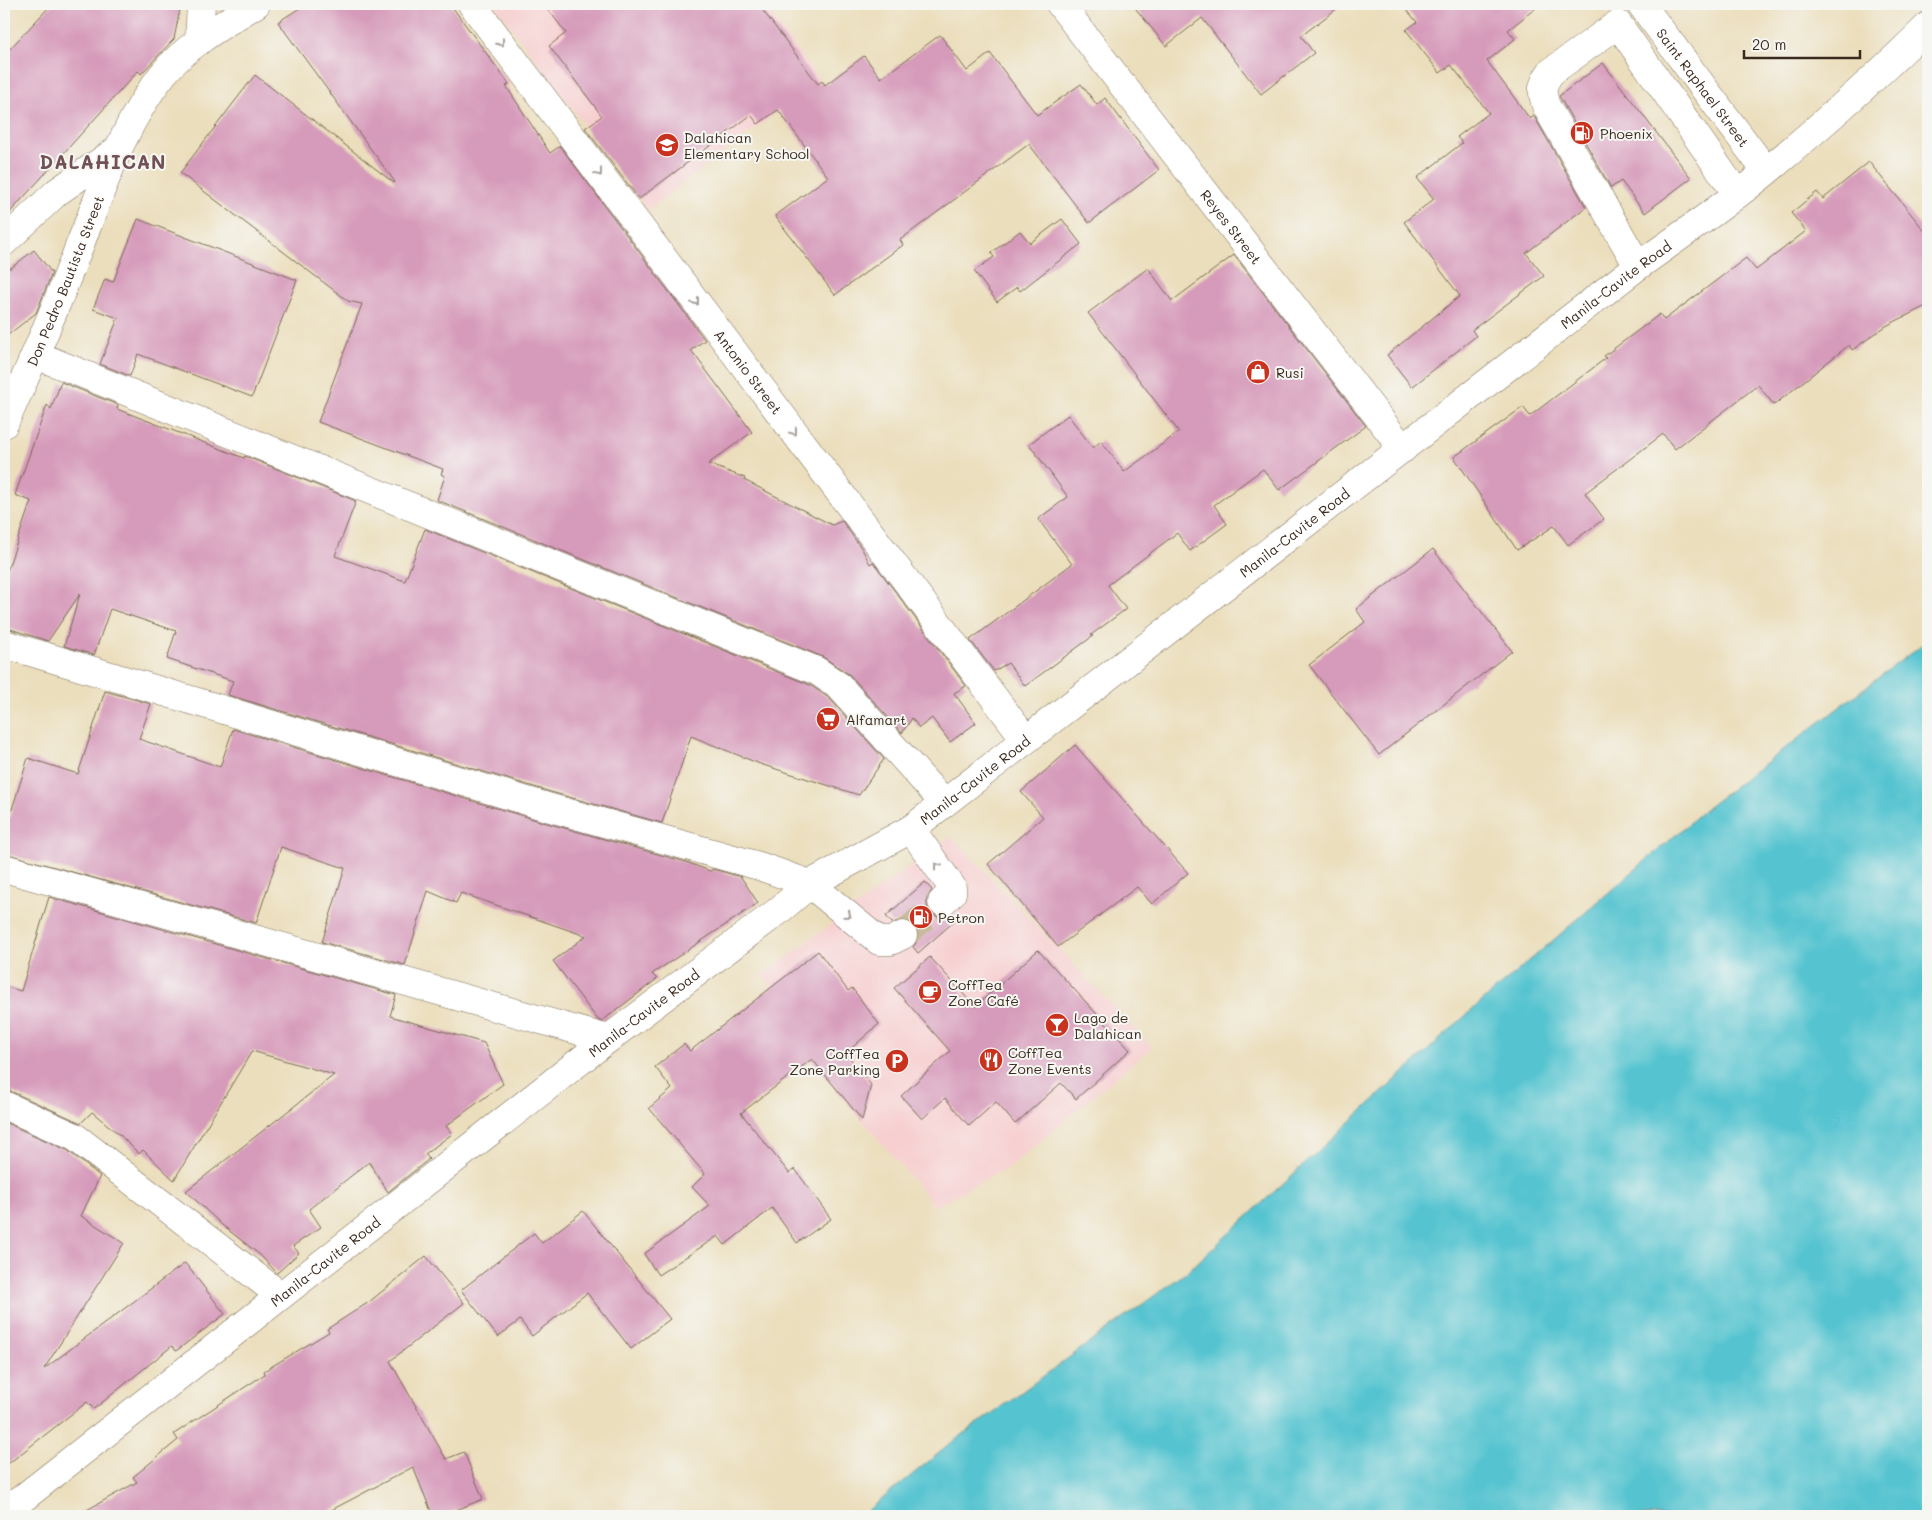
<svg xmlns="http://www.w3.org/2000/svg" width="1932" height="1520" font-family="Mali,sans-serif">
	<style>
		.built { fill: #f7cfd0 }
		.water { fill: #57c4d0; stroke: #497777 }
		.building { fill: #d69aba }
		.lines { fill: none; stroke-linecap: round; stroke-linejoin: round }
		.minor-tunnel { stroke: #c8ba9c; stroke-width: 28; stroke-dasharray: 28 14; stroke-linecap: butt }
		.minor-casing { stroke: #796955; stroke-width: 29 }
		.major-casing { stroke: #796955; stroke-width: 29 }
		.minor { stroke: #fff; stroke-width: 28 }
		.major { stroke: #fff; stroke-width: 28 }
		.oneway { stroke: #a79f9a }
		.labels { text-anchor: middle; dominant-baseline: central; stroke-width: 4; stroke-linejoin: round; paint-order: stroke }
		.street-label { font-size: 14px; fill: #3b2a1e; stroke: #f6f6f2 }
		.poi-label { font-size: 14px; fill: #3b2a1e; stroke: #f6f6f2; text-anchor: start }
		.district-label { font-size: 19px; font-weight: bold; letter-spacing: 1px; fill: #715155; stroke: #f6f6f2 }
	</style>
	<rect width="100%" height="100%" fill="#f6f6f2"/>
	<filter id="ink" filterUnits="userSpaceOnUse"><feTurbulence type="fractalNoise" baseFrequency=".02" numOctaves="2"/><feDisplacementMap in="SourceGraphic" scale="10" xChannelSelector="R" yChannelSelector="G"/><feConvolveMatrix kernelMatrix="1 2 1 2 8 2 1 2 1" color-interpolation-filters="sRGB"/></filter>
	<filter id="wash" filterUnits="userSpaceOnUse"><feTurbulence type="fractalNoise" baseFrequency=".0096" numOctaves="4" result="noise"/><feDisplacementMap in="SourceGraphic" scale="20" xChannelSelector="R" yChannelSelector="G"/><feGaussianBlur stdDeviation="1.12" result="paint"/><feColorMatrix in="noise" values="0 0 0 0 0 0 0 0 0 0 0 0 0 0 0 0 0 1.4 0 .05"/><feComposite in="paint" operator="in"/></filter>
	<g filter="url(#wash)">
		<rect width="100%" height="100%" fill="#ebdebc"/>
		<path class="built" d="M494,4h268l57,76 -171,130z
			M951,836l201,211 -141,119 -76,40 -145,-171 15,-12 -42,-48z"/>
		<path class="water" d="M1928,640v876h-1067l93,-75 233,-169 277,-255 244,-210z"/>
		<g id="blocks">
			<path class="building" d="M52,4h129l-7,35 -33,35 -3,-3 -134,148v-164z
				M306,4h144l59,80 -3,2 44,67 10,-7 145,194 -14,10 61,82 -44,32 37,14 -1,2 88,45 10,-4 20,28 8,15 3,-2 93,124 -12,7 22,30 -26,19 -18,-24 -13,10 -7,-10 -10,15 -52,-58 -27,-18 -386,-157 8,-24 -4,-2 2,-5 -125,-47 44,-118 -14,-3 -168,-128 75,-98 139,108 1,-1 -117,-160z
				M544,4h214l60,80 4,-3 3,4 39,-29 17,22 59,-43 27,36 23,-18 47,62 44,-31 16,21 8,-7 54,72 -70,53 -60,-79 -129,96 3,5 -68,50 -60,-79 53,-39 -50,-67 -20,14 -7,-9 -112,84 -54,-71 17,-12 -53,-70 17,-13z
				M1132,4h211l-42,32 13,17 -53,41 -59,-76 -36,28z
				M1402,4h139l-33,26 7,9 -28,22 43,58 4,-3 52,91 -60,46 18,23 -72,54 4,6 -64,51 -25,-32 73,-59 -56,-74 30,-23 -17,-21 45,-35 -5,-6 32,-24 -38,-48 -11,8 -34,-43 11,-8z
				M1603,63l88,115 -46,35 -24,-32 -10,7 -52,-92z
				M1869,162l59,73v70l-42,21 -34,24 -3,-5 -75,60 -16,-20 -83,64 -12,-15 -78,59 19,26 -36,26 -14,-19 -37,24 -63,-93 69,-50 7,9 76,-58 -2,-2 56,-42 4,6 82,-62 10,12 50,-39 -15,-18 26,-21 6,7z
				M138,219l159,61 -45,117 -114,-43 -8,22 -30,-12 18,-46 -25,-9 12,-30 8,3z
				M1062,219l19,25 -61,47 -3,-4 -20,15 -23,-31 20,-14 -3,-4 29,-22 10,12z
				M34,250l18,23 -16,40 -32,25v-70h7z
				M1234,255l132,171 -87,64 -16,-21 -49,36 13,19 -37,27 -13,-18 -69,52 18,24 -35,26 2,1 -68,50 -17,-23 -14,8 -24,-31 102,-76 -34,-45 30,-22 -39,-53 39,-29 25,33 8,-7 23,31 55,-40 -91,-119 60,-45 24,33z
				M61,382l57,23 -1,4 127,49 1,-2 111,45 -21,55 70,25 20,-52 385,156 19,13 55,61 -25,36 -99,-31 -69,-28 -29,87 -111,-31 -323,-97 5,-14 -66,-22 9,-28 -66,-22 -16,46 -30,-9 16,-52 -32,47 -44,-14v-47l27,-79 -16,-6 32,-90 4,4z
				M1433,549l79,102 -133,104 -70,-90 56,-43 -9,-13z
				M105,691l46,13 -12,35 81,28 13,-38 310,93 143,40 24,9 3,-2 28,8 17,26 -106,71 5,5 -55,42 -4,-1 -45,-59 33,-25 -125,-43 -5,10 -28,-12 -23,74 -83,-23 23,-74 -64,-21 -25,76 -252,-70v-18l24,-77 50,16z
				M1075,745l113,128 -36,31 -15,-17 -79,60 -70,-83 55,-47 -22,-25z
				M925,882l7,8 -5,8v8l3,6 8,5h8l6,-3 5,5 -39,34 -5,-6 3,-4 2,-7 -1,-8 -6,-6 -7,-2 -12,3 -6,-7z
				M49,897l347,98 -6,21 94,27 19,41 -57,42 6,8 -27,20 4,5 -41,33 -19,-30 -60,47 12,18 -28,19 6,7 -22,20 -17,-18 -38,-30 -36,-34 148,-116 -82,-24 -78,129 -31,-30 -4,4 -19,-19 -28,-23 -11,11 -71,-32 -6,-1v-104l17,5z
				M1038,950l92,100 -54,49 -15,-16 -46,41 -19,-22 -27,24 -24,-28 -23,21 -21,-23 49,-45 -56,-63 36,-31 45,50z
				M818,951l30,40 4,-3 27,36 -33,29 25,32 -9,35 -50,-61 -71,54 48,60 6,-4 36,50 -34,24 -25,-35 -47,37 -7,-9 -60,39 -14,-21 66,-48 -18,-19 13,-13 -56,-66 23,-19 -17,-22 29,-23 6,7z
				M4,1122l63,28 33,26 -19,40 43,27 -80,126 141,-106 40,51 -49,37 -4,-5 -78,63 -7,-7 -83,65z
				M583,1211l87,108 -39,30 -44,-56 -55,43 -12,-16 -22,17 -37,-47 73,-57 8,10z
				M426,1256l38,47 -74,58 56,98 18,-7 19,47 -41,17h-9l-20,-49 -93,49h-244l61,-34 -4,-5 45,-37 -4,-6 91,-60 -1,-3 65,-39 -2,-3 42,-27z"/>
		</g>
	</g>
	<g filter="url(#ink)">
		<use href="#blocks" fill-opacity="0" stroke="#796955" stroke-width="1"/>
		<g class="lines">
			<path class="minor-tunnel" d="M903,935l39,-33"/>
			<g class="minor-casing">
				<g id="minor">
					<path id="s1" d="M472,4l554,736"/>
					<path id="s2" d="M1060,4l343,445"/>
					<path id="s3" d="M1641,4l125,167"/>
					<path d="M199,41l2,-37"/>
					<path d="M4,242l53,-50 59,-41"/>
					<path d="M1638,266l-92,-160c-5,-16 -5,-20 5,-34l67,-48 119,170"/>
					<path d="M36,355l781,316 22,15 105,117"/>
					<path id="s4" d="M4,424c27,-58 52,-117 75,-177 24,-60 43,-121 84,-173 25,-30 61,-50 93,-70"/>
					<path d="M4,644l543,163 212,59 51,18 69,57h12l12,-6"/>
					<path d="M911,829l41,58v6l-10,9"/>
					<path d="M4,868l604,171"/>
					<path d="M4,1105l71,32 205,158"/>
				</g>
			</g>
			<g class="major-casing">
				<g id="major">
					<path id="s5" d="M4,1513l604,-474 169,-127 33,-28 101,-55 727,-563c43,-31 88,-61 129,-95 55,-46 110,-94 161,-145"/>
				</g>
			</g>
			<use href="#minor" class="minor"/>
			<use href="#major" class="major"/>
		</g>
		<defs><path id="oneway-chevron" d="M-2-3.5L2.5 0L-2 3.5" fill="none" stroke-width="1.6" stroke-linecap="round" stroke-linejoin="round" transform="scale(1.25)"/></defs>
		<g class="oneway">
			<use href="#oneway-chevron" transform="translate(501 43) rotate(53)"/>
			<use href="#oneway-chevron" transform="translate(599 173) rotate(53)"/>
			<use href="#oneway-chevron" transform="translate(696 302) rotate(53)"/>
			<use href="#oneway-chevron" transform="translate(794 432) rotate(53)"/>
			<use href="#oneway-chevron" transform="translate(937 866) rotate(-126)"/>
			<use href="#oneway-chevron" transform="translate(848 915) rotate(40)"/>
		</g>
	</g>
	<defs>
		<g id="fuel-disc" transform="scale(1.25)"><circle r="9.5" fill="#c8321e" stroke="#f6f6f2"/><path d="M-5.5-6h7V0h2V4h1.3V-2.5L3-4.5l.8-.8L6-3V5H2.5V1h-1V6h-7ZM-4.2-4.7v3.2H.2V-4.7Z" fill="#fff"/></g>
		<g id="school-disc" transform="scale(1.25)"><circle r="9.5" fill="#c8321e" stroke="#f6f6f2"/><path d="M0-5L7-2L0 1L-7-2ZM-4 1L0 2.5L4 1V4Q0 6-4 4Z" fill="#fff"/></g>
		<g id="shop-disc" transform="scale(1.25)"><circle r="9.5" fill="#c8321e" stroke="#f6f6f2"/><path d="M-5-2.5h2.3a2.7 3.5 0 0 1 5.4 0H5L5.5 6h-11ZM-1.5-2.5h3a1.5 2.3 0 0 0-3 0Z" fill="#fff"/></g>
		<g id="supermarket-disc" transform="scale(1.25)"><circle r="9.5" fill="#c8321e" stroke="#f6f6f2"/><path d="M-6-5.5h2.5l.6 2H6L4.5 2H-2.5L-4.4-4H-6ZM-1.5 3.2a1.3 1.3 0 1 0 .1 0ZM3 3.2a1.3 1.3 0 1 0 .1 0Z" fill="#fff"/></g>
		<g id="cafe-disc" transform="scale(1.25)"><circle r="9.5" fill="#c8321e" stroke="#f6f6f2"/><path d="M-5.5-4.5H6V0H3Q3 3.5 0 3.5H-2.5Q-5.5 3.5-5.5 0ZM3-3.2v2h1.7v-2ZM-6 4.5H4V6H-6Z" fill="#fff"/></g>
		<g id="bar-disc" transform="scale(1.25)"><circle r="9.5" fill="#c8321e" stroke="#f6f6f2"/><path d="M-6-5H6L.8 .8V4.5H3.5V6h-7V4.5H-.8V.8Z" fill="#fff"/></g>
		<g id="restaurant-disc" transform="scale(1.25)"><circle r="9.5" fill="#c8321e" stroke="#f6f6f2"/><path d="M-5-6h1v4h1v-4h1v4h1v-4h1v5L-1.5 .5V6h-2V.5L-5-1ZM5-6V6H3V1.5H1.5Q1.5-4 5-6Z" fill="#fff"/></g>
		<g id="parking-disc" transform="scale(1.25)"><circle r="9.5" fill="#c8321e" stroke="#f6f6f2"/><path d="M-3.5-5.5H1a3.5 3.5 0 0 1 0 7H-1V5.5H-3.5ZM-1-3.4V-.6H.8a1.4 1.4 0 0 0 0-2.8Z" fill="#fff"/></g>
	</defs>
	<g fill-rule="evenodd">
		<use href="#fuel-disc" x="1582" y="133"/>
		<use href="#school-disc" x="667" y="145"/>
		<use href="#shop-disc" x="1258" y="372"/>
		<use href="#supermarket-disc" x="828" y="719"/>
		<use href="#fuel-disc" x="921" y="917"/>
		<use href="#cafe-disc" x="930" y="992"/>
		<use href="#bar-disc" x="1057" y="1025"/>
		<use href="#restaurant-disc" x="991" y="1060"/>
		<use href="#parking-disc" x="897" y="1061"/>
	</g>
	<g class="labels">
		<g class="street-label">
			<text stroke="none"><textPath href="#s3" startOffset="104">Saint Raphael Street</textPath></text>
			<text stroke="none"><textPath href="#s2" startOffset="281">Reyes Street</textPath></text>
			<text stroke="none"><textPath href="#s4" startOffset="156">Don Pedro Bautista Street</textPath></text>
			<text stroke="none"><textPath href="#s5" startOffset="2028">Manila-Cavite Road</textPath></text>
			<text stroke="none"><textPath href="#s1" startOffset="460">Antonio Street</textPath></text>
			<text stroke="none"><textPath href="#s5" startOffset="1622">Manila-Cavite Road</textPath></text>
			<text stroke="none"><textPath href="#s5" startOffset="1218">Manila-Cavite Road</textPath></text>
			<text stroke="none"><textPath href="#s5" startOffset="812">Manila-Cavite Road</textPath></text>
			<text stroke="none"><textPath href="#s5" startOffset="408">Manila-Cavite Road</textPath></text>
		</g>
		<g class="poi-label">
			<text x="1600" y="133">Phoenix</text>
			<text x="684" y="137">Dalahican<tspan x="684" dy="16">Elementary School</tspan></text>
			<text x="1276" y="372">Rusi</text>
			<text x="846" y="719">Alfamart</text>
			<text x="938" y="917">Petron</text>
			<text x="948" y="984">CoffTea<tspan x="948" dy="16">Zone Café</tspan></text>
			<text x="1074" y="1017">Lago de<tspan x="1074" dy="16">Dalahican</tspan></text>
			<text x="1008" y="1052">CoffTea<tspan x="1008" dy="16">Zone Events</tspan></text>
			<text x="880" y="1053" text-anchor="end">CoffTea<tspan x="880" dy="16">Zone Parking</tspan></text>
		</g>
		<g class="district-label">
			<text x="103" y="161">DALAHICAN</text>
		</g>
	</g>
	<rect width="1932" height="1520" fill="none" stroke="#f6f6f2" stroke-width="20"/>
	<path d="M1744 50v8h116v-8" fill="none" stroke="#3b2a1e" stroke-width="2.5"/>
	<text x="1752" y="50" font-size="15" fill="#3b2a1e" stroke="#f6f6f2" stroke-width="4" paint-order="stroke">20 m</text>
</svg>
